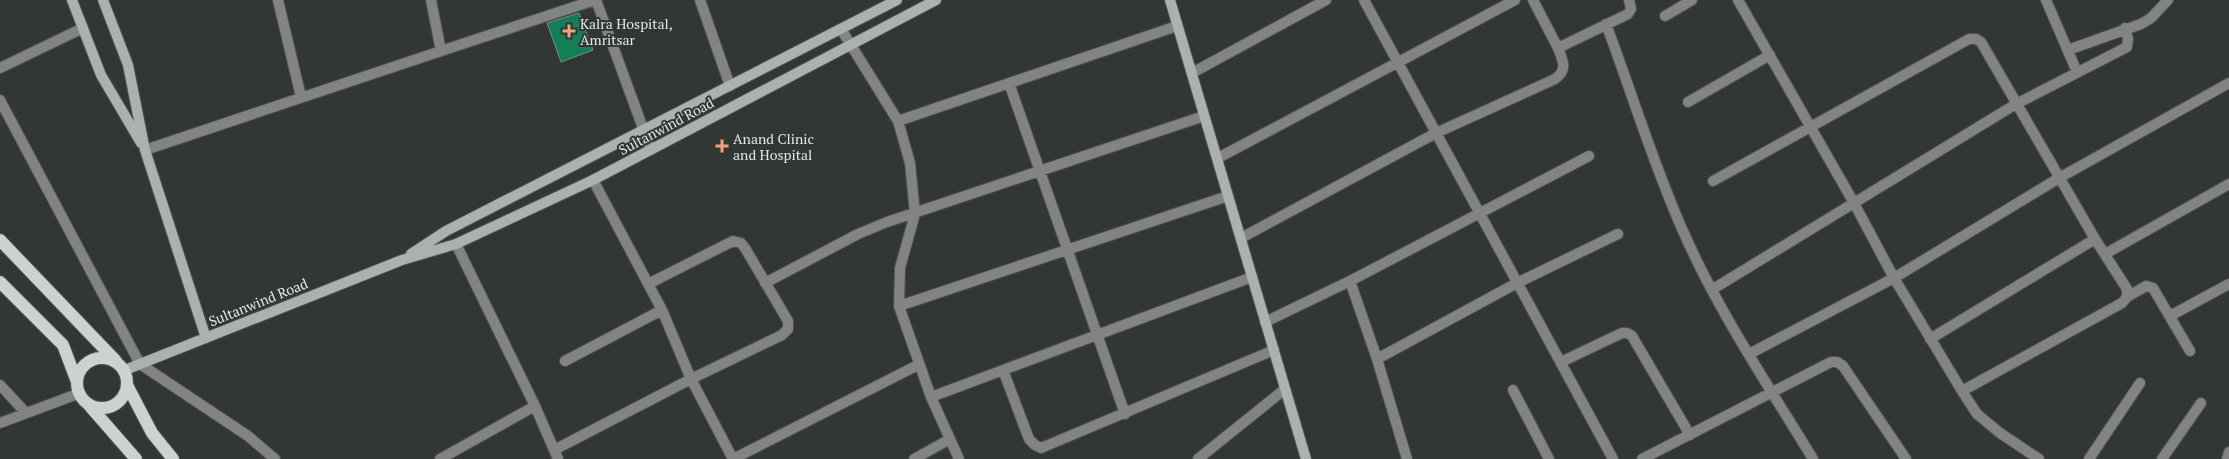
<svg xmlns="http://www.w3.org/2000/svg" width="2229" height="459" font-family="'PT Serif',serif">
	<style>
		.building { fill: #127f57; stroke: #828985 }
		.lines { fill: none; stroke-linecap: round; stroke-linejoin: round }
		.lane-casing { stroke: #4e5350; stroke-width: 12 }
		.street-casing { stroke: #4e5350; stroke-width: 12 }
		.secondary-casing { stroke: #4e5350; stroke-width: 12 }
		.primary-casing { stroke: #4e5350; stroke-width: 14 }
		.lane { stroke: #818483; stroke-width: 10 }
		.street { stroke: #818483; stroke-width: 10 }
		.secondary { stroke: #acb0ae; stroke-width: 10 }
		.primary { stroke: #cdd2cf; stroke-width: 12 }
		.poi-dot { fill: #f2a081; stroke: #323734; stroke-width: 2 }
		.labels { text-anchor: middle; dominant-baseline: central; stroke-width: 4; stroke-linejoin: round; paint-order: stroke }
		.poi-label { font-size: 14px; fill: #e2e5e3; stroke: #323734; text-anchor: start }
		.street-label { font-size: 14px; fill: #e2e5e3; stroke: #323734 }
	</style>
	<rect width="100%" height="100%" fill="#323734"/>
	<path class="building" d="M579,13l14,37 -32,12 -14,-39z"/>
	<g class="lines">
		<g class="lane-casing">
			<path id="lane" d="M0,68l83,-40
				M0,100l140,264"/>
		</g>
		<g class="street-casing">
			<path id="street" d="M278,0l23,97
				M596,0l55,150
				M700,0l30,86
				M1364,0l249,459
				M1533,0l25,48 70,-34 3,-5 -2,-9
				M1738,0l116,203 40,75 68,113 15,23 23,19 39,26
				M2046,0l31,72
				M1665,16l27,-16
				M1606,24c26,69 47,140 77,207 35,80 85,154 130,228
				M841,29l57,92 12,42 5,51 -15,54 -1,38 32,91 28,62
				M2068,50l73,-26 10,-6 17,-18
				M441,51l154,-51
				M1192,73l134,-73
				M1009,83l116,331
				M1688,102l82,-47
				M898,121l279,-95
				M145,150l296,-99 -10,-51
				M1218,158l297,-158
				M593,180l69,130 29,69 42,80
				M1713,181l256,-142h7l5,3 114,197 -165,100
				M1241,238l195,-105 119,-54c13,-9 8,-18 3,-31
				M456,244l79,162 23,53
				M2105,254l124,-70
				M1350,281l27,78 30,100
				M765,283l93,-49 29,-12 317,-106
				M1713,289l303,-185 111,-57 1,-8 -3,-11
				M2127,297l19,-11 7,2 37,63
				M899,306l329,-110
				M2170,316l59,-32
				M1265,322l85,-41 239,-125
				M1749,354l145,-76 165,-100 170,-95
				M1377,359l140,-76 101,-49
				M565,361l97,-51
				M1561,362l61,-29h5l5,3 58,99
				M140,364l108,72 27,23
				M1003,370l26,69 6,6 6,3 233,-98
				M0,385l26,28
				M1513,390l36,69
				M1962,391l160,-88 5,-6v-8l-32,-50
				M931,397l321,-120
				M0,423l80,-30
				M554,450l137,-71 91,-44 6,-6v-8l-43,-73 -4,-5 -8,-2 -85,43
				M440,459l95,-53
				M733,459l185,-94
				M914,459l36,-20
				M1198,459l87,-70
				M1642,459l189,-97h6l6,4 63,93
				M2089,459l51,-76
				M2162,459l39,-56
				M2227,459l2,-7"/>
		</g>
		<g class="secondary-casing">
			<path id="secondary" d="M72,0l29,75 40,68
				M103,0l25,65 17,85 61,188
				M1170,0l136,459
				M411,254l35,-23 451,-231
				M125,370l277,-110 54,-16 137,-64 343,-180"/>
		</g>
		<g class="primary-casing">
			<path id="primary" d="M0,240l116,121
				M0,282l63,63 14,37
				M77 383a25 25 0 1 1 50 0a25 25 0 1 1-50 0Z
				M127,385l25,48 21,26
				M88,404l48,55"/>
		</g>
		<use href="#lane" class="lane"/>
		<use href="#street" class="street"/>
		<use href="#secondary" class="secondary"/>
		<use href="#primary" class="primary"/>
	</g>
	<g class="poi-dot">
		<path d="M566.5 23.5h5v5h5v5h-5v5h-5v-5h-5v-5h5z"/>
		<path d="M719.5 138.5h5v5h5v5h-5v5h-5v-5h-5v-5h5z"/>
	</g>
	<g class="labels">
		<g class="poi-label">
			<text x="580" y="23">Kalra Hospital,<tspan x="580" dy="16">Amritsar</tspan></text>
			<text x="733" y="138">Anand Clinic<tspan x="733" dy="16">and Hospital</tspan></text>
		</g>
		<g class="street-label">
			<text transform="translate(666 126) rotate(-28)">Sultanwind Road</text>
			<text transform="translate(258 302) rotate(-22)">Sultanwind Road</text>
		</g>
	</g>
</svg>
